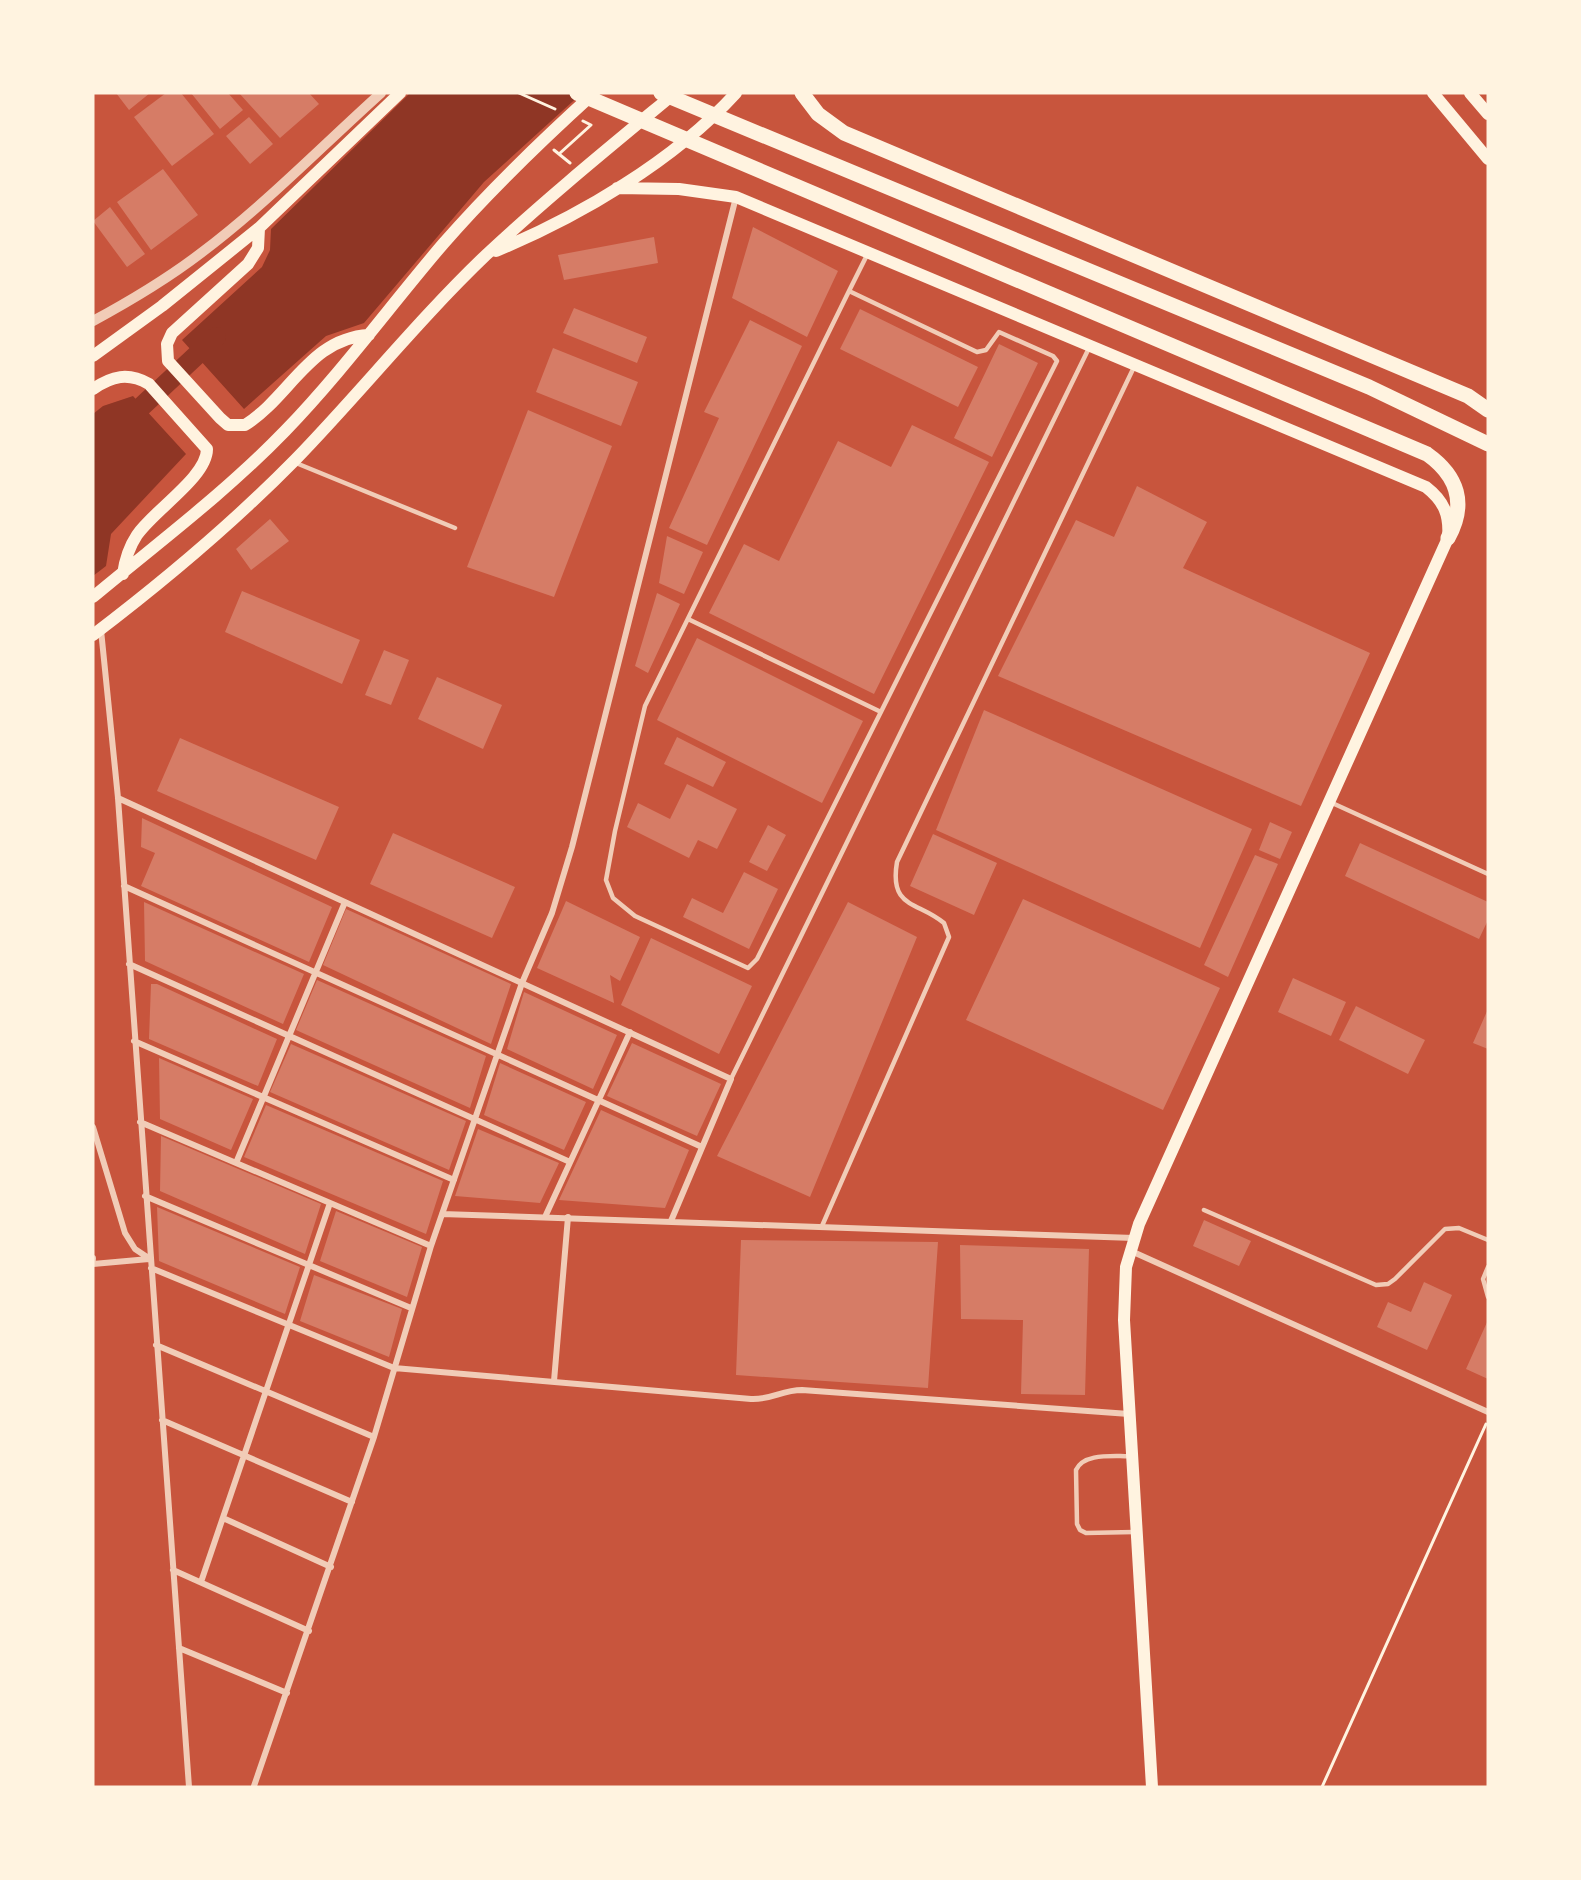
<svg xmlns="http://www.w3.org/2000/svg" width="1581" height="1880" font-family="Karla,sans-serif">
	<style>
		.water { fill: #8f3625 }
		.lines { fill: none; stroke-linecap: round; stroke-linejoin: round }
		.canal { stroke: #8f3625; stroke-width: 20 }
		.building { fill: #d67c66 }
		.path { stroke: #fff3e0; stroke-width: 3 }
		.service { stroke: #f1ccb7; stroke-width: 4.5 }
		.minor { stroke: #f1ccb7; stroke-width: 6 }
		.tertiary { stroke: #f1ccb7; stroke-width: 10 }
		.secondary { stroke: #fff3e0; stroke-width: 12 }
		.primary { stroke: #fff3e0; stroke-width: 15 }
	</style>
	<rect width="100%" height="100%" fill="#c8553d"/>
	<path class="water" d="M410,93h172l-98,89 -120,141 -38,13 -82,73 -62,-69 80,-73 8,-17 1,-21z
		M133,396l53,58 -75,80 -5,32 -13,10v-162l10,-8z"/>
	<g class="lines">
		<path class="canal" d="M93,452l123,-115"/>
	</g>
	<path class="building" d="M116,93h34l-21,17z
		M166,93h15l33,41 -42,32 -38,-49z
		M191,93h37l15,17 -23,19z
		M239,93h70l10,11 -39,34z
		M249,117l24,27 -23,20 -24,-28z
		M163,169l35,46 -47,35 -34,-48z
		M110,207l35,47 -18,13 -34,-46z
		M753,227l85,44 -31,66 -75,-39z
		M654,237l4,26 -94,17 -6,-25z
		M574,308l73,29 -10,26 -74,-30z
		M860,309l118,58 -20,40 -118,-58z
		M750,320l52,26 -95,199 -38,-17 50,-110 -15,-6z
		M999,344l39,19 -46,94 -38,-19z
		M553,348l85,34 -17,44 -85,-34z
		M528,410l84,36 -58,151 -87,-30z
		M912,425l77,37 -115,232 -165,-81 35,-69 35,17 59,-120 53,26z
		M1137,486l70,36 -24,46 187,85 -69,153 -303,-130 78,-156 38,17z
		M270,519l19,22 -38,29 -15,-21z
		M667,536l36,16 -19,42 -25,-11z
		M242,591l118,49 -18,44 -117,-52z
		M657,593l23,11 -32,69 -13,-7z
		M697,638l166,83 -41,82 -165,-83z
		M384,650l25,10 -18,45 -26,-10z
		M437,677l65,28 -19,44 -65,-30z
		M984,710l268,119 -52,119 -264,-118z
		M677,737l49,25 -13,25 -49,-23z
		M180,738l159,69 -23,53 -159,-69z
		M687,784l50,25 -20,40 -19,-9 -9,18 -62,-31 11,-24 32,16z
		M142,818l190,89 -23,55 -168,-76 14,-33 -14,-6z
		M1270,822l22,10 -12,27 -21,-9z
		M768,825l18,10 -19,36 -18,-9z
		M393,833l122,54 -23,51 -122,-54z
		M933,834l64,29 -23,52 -64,-29z
		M1360,843l128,59v18l-9,19 -134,-63z
		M1255,855l23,9 -50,113 -24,-12z
		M744,872l34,17 -29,60 -66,-32 9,-19 31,15z
		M1023,899l197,89 -57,122 -197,-90z
		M566,901l74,36 -20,44 -10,-6 4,28 -77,-35z
		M144,902l160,72 -21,50 -138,-63z
		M848,902l69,35 -107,260 -93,-41z
		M346,909l165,75 -20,60 -168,-79z
		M651,938l101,48 -33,68 -98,-49z
		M1293,978l53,24 -15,34 -53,-24z
		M317,980l169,76 -16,52 -174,-78z
		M151,984h6l120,55 -19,47 -109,-47z
		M524,992l93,43 -24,54 -86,-40z
		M1356,1006l69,34 -17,34 -69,-34z
		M1488,1009v40l-15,-6z
		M632,1043l89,41 -24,52 -90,-40z
		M291,1044l175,77 -17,49 -179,-78z
		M159,1058l94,41 -22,51 -71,-31z
		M500,1063l86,39 -22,48 -80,-35z
		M266,1105l177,76 -17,53 -182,-77z
		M601,1110l88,40 -24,58 -106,-8z
		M478,1129l81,34 -19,40 -85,-7z
		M161,1136l160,68 -16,50 -145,-63z
		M157,1207l143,60 -15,47 -126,-53z
		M336,1211l86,36 -15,50 -87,-36z
		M1204,1220l47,21 -12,25 -46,-20z
		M741,1240l197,2 -10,146 -192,-13z
		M960,1245l129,4 -4,146 -64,-1 2,-74 -62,-1z
		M314,1275l88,34 -13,48 -89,-36z
		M1424,1282l28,13 -25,55 -50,-23 11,-25 23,10z
		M1488,1320v59l-22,-10z"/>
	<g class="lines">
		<path class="path" d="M519,93l36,16
			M554,150l16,13
			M559,154l32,-29 -8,-4
			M1322,1787l164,-363"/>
		<path class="service" d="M849,291l128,61 9,-2 13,-18 54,24 4,5 -300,598 -9,9 -113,-52 -22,-18 -7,-18 9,-49 30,-125 204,-415 19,-38
			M296,463l159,65
			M688,619l193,93
			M1330,802l158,72
			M731,1079l358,-731
			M1204,1210l172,75 12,-1 7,-5 50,-50 14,-1 29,12
			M822,1226l127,-289 -5,-14c-26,-22 -55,-14 -47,-61l237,-495
			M1488,1267l-5,12 5,18
			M1132,1456c-17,1 -48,-4 -56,14l1,54 3,6 6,3 48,-1"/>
		<path class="minor" d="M101,630l17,168 71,989
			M118,798l613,281 -60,142
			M124,886l578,261
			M129,964l441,198
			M134,1041l320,139
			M140,1122l291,124
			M93,1127l32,106 10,16 15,10
			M236,1163l109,-261
			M145,1196l266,112
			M442,1214l692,24
			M545,1217l85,-185
			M1131,1251l357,161
			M93,1258v1
			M93,1264l56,-5
			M151,1268l243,100 357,31c20,1 31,-9 51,-9l327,24
			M156,1345l218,92
			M554,1381l14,-164
			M162,1420l190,82
			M223,1518l108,49
			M173,1570l136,61
			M201,1582l129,-379
			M179,1648l108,45
			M254,1786l120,-349 57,-191 91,-263 30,-70 20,-66 164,-650"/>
		<path class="tertiary" d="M93,321c37,-20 74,-42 108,-68 64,-48 121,-107 180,-160"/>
		<path class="secondary" d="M1433,93l55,66
			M1470,93l18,21
			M617,188l62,1 57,8 690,290c18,14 24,28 22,51l-309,686 -13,43 -2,53 28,467
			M259,228l-1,20 -10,16 -76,69 -5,11 1,17 52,57 8,7h17c45,-28 65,-87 124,-90
			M496,251c84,-35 178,-90 240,-158
			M93,356l69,-50 97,-78 141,-135
			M93,389c19,-13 35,-17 56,-5l58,65c0,28 -53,61 -70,86 -8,12 -12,25 -14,39
			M93,597c66,-55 132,-104 192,-166 57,-59 105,-125 158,-187 47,-54 98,-103 151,-151
			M93,635c71,-54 139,-111 202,-175 65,-67 123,-140 191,-205 61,-57 125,-109 189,-162"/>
		<path class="primary" d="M577,93l850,361c31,22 40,50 21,84
			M661,93l708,294 119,57
			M802,93l16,21 26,19 624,263 20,14"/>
	</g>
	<rect width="1581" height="1880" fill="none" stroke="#fff3e0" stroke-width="189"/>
</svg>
